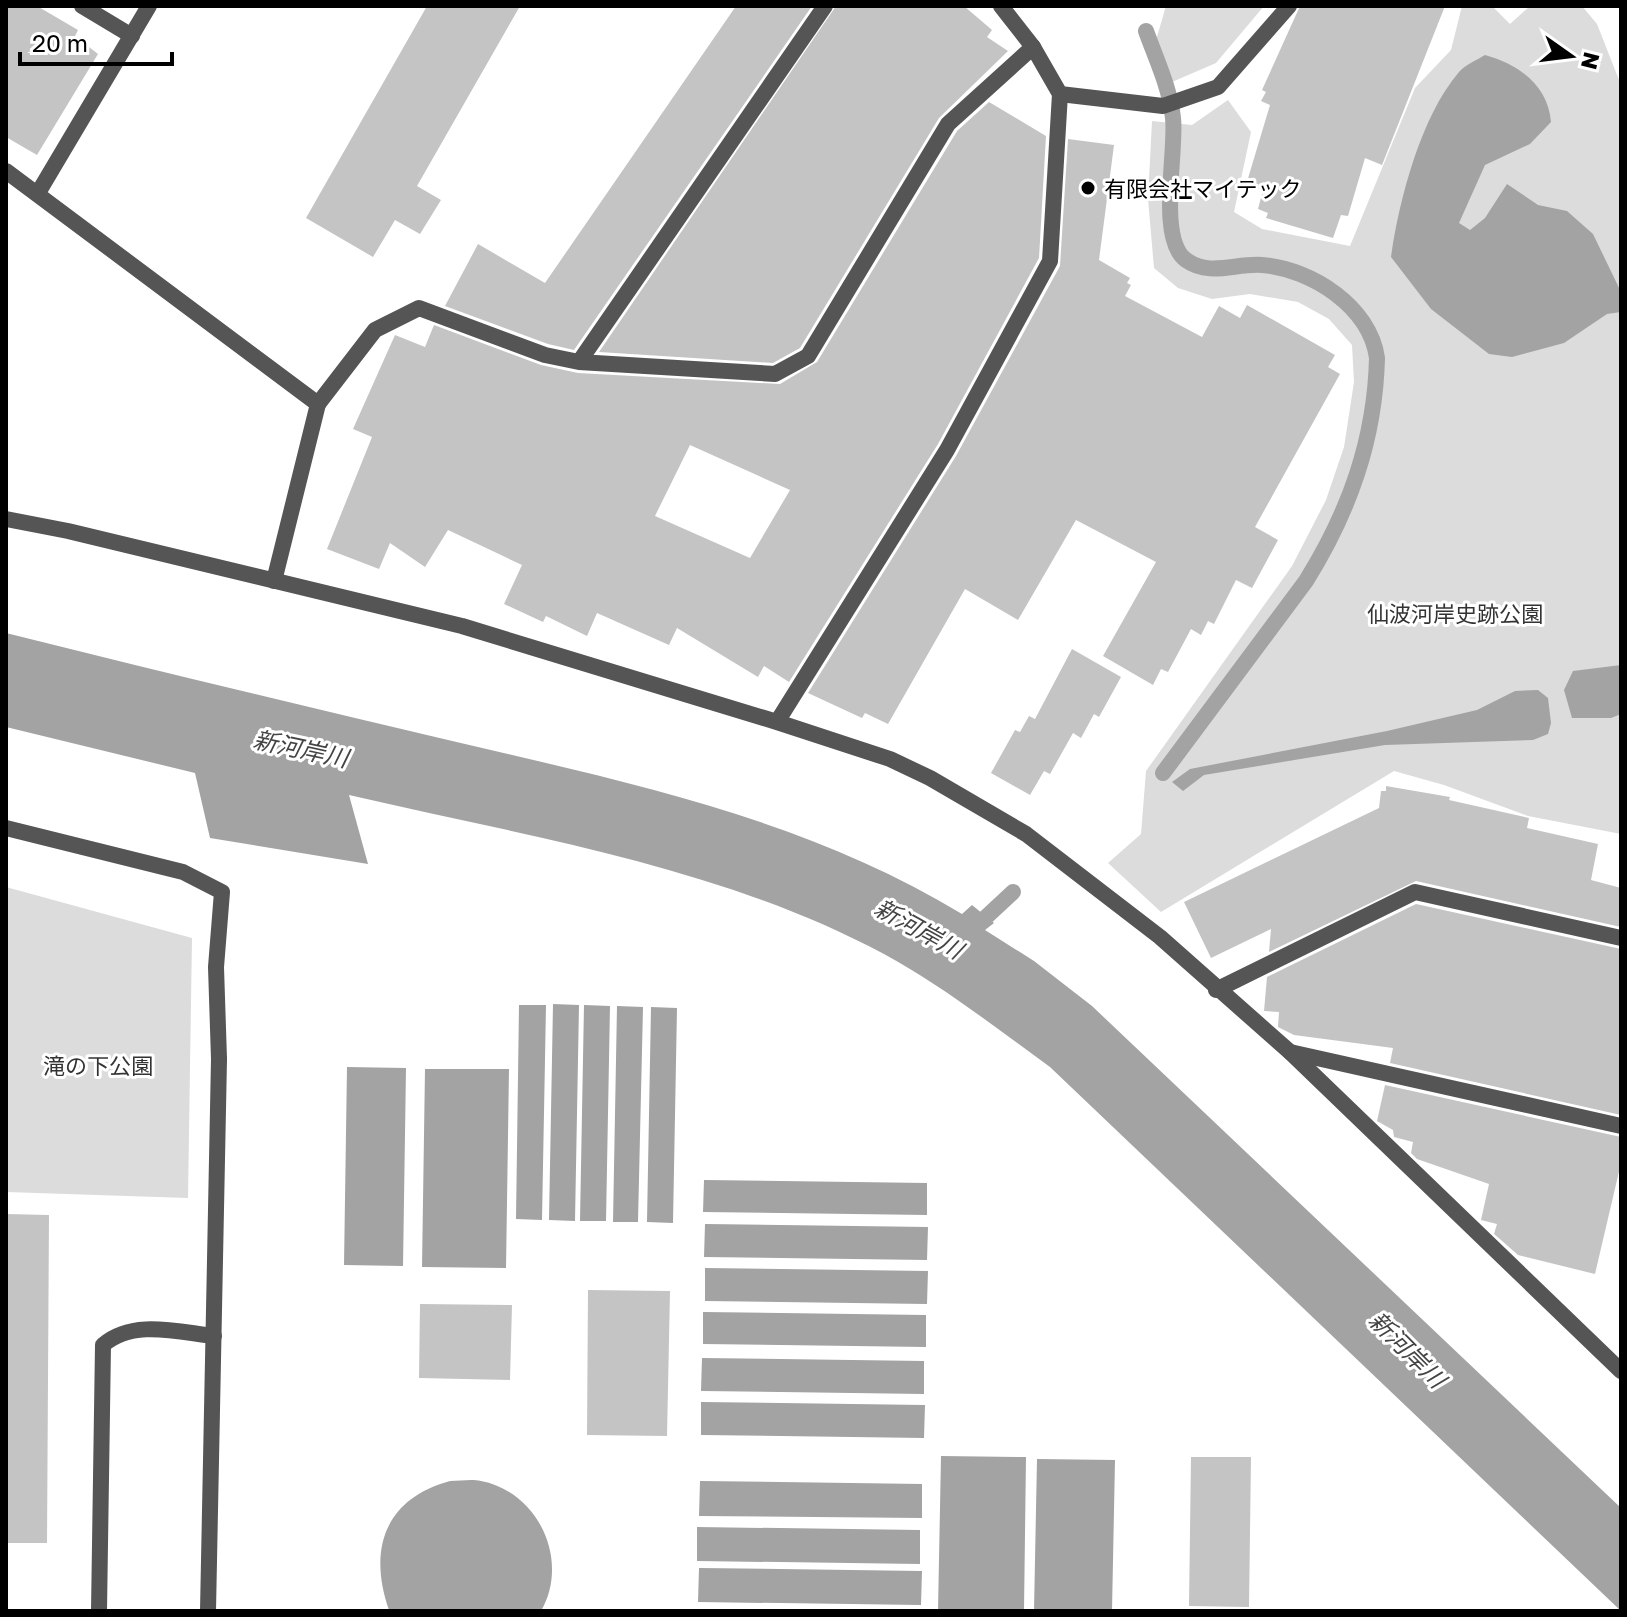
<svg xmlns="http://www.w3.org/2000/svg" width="1627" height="1617" font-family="'Golos Text','Noto Sans JP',sans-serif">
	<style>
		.green { fill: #dcdcdc }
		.water { fill: #a3a3a3 }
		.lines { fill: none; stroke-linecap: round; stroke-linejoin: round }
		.stream { stroke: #a3a3a3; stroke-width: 16 }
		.building { fill: #c4c4c4; fill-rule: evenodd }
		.service { stroke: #555; stroke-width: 16 }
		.minor { stroke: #555; stroke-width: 16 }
		.poi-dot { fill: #000; stroke: #fff; stroke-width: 3 }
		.labels { text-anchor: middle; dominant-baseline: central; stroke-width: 6; stroke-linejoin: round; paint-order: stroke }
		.poi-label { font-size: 22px; fill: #000; stroke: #fff; text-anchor: start }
		.park-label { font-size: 22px; fill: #333; stroke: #fff }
		.water-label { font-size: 24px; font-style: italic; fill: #444; stroke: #fff }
	</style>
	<rect width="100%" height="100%" fill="#fff"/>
	<path class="green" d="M1166,6h98l-48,57 -44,19 -18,-35z
		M1462,6h30l18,18 20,-18h52l15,18 24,61v749l-93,-18 -84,-31 -50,-14 -233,141 -53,-49 33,-29 5,-63 146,-205 34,-66 18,-53 10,-65 -2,-37 -23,-26 -31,-17 -48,-8 -38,5 -34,-11 -24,-20 -6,-69 4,-78 40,4 36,-25 23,32 -17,80 28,17 88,17 65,-158 36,-38z
		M6,887l186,51 -4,260 -182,-6z"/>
	<path class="water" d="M1485,55c33,9 63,30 66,67l-21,22 -45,21 -26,58 11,7 15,-12 22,-34 31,21 29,6 26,23 28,58v20l-14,2 -43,29 -52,14 -23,-3 -58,-45 -40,-52c8,-57 30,-141 68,-185 7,-8 18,-12 26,-17z
		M6,633c147,37 294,72 442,107 178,42 356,78 514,174l10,-9 22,18 -9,7 49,31 58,45 529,502v103l-571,-544c-54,-39 -107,-81 -166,-113 -164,-88 -355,-117 -535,-159l19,69 -158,-26 -15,-65 -189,-46z
		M1621,665v49l-10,4h-39l-8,-28 9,-19z
		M1538,690l10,8 3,25 -3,11 -15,6 -148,5 -181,30 -21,16 -11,-9 18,-13 197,-38 90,-21 38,-19z
		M553,1004l26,1 -4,216 -26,-1z
		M519,1005h27l-4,215 -26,-1z
		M584,1005l26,1 -4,215h-26z
		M617,1006l26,1 -5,215h-25z
		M651,1007l26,1 -4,215 -26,-1z
		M347,1067l59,1 -3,198 -59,-1z
		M425,1069h84l-3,199 -84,-1z
		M704,1180l223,3v32l-224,-3z
		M705,1224l223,3 -1,33 -223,-3z
		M705,1268l223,3 -1,33 -222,-3z
		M703,1312l223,3v32l-223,-3z
		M702,1358l222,3v33l-223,-3z
		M701,1402l224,3 -1,33 -223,-3z
		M941,1456l85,1 -2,154h-86z
		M1037,1459l78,1 -3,151h-78z
		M450,1481c10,0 22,-2 31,0 58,11 89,80 60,130l-152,-1c-21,-60 -5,-111 61,-129z
		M700,1481l222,3v34l-223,-2z
		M697,1527l223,3v34l-223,-3z
		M699,1568l223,3 -1,34 -223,-3z"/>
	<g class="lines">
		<path class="stream" d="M1146,31c10,28 24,57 27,87 4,32 -16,121 13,142 24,17 49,3 76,5 50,4 108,42 115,93 -2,82 -28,154 -71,223l-143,192
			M970,932l43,-40"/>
	</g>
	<path class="building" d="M6,6h31l41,24 -3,6 23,18 -61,101 -31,-18z
		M427,6h93l-103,180 24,14 -21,34 -25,-14 -22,37 -67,-39z
		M736,6h76l-238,344 -26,-6 -103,-38 33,-62 67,39z
		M836,6h128l28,24 -5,7 21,14 -69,67 -139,230 -27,15 -174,-11z
		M1300,6h145l-63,159 -17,-7 -17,58 -7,-1 -8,23 -67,-20 2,-5 -10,-4 5,-19 -17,-5 24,-80 -9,-4 5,-9 -4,-2z
		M989,102l57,34 -7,122 -101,186 -149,238 -25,-16 -6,11 -81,-49 -8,17 -72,-32 -10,23 -41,-20 -3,6 -39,-18 18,-39 -74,-35 -23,37 -35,-24 -11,26 -52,-20 45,-112 -19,-8 42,-94 30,12 9,-22 107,40 37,8 202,11 37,-22 140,-231zM690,445l100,45 -40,68 -95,-42z
		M1068,139l46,6 -15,115 31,18 -3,5 4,2 -6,11 77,41 17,-31 21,12 7,-13 88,50 -7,12 12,7 -85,153 23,13 -26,48 -16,-8 -22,44 -6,-3 -7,14 -10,-6 -23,43 -7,-3 -8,16 -50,-29 53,-94 -80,-42 -58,100 -53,-31 -77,135 -23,-11 -3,5 -54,-25 148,-237 104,-190z
		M1072,649l49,28 -22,40 -5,-3 -13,24 -8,-5 -23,41 -6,-3 -14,24 -39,-22 24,-43 5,2 9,-16 6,3z
		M1386,786l64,11 -1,3 80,18 -2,10 71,16 -7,36 30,8v39l-205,-46 -147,71 2,-23 -60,29 -27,-56 195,-94 2,-17h5z
		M1416,904l205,45v166l-231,-52 3,-15 -99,-13 -16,-8 1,-15 -15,-1 3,-34z
		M1385,1085l236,52v26l-26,111 -77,-19 -17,-15 -7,-6 3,-10 -16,-4 8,-36 -72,-25 -6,-6 2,-11 -19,-5 -1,-7 -16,-9z
		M6,1214l43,1 -2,328h-41z
		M588,1290l82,1 -3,145 -80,-1z
		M420,1304l92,1 -2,75 -91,-2z
		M1191,1457h60l-2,150 -60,-1z"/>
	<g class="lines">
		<path class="service" d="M82,6l50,30
			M579,362l246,-356
			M318,404l57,-74 44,-22 126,47 34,7 196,12 33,-18 140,-232 85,-77 -32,-41
			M6,828l177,44 39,20 -6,75 3,92
			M1216,990l199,-98 206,46
			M1290,1052l331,74
			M99,1611l4,-266c30,-26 74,-13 111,-9"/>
		<path class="minor" d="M1033,47l27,47
			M6,171l312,233 -44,177
			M38,193l111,-187
			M6,519l62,12 394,95 315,96 113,37 40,19 96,56 134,103 130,115 331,319
			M777,722l170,-272 103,-189 10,-167 103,12 55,-19 71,-81
			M208,1611l11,-552"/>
	</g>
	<circle class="poi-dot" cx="1088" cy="188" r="8"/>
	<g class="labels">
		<g class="poi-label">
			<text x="1104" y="188">有限会社マイテック</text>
		</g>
		<g class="park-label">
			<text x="1455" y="613">仙波河岸史跡公園</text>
			<text x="98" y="1065">滝の下公園</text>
		</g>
		<g class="water-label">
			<text transform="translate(301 748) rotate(12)">新河岸川</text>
			<text transform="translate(919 928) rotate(29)">新河岸川</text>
			<text transform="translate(1408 1349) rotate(45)">新河岸川</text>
		</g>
	</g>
	<rect width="1627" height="1617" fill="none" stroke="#000000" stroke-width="16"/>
	<g transform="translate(1571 56) rotate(104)" stroke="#ffffff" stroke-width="6" paint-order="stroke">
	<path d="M0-6L14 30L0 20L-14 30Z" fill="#000000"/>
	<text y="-12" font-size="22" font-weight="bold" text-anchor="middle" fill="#000000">N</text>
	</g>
	<path d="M20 52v12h152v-12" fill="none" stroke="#000000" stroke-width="4"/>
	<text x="32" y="52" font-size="24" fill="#000000" stroke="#ffffff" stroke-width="6" paint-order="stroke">20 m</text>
</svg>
